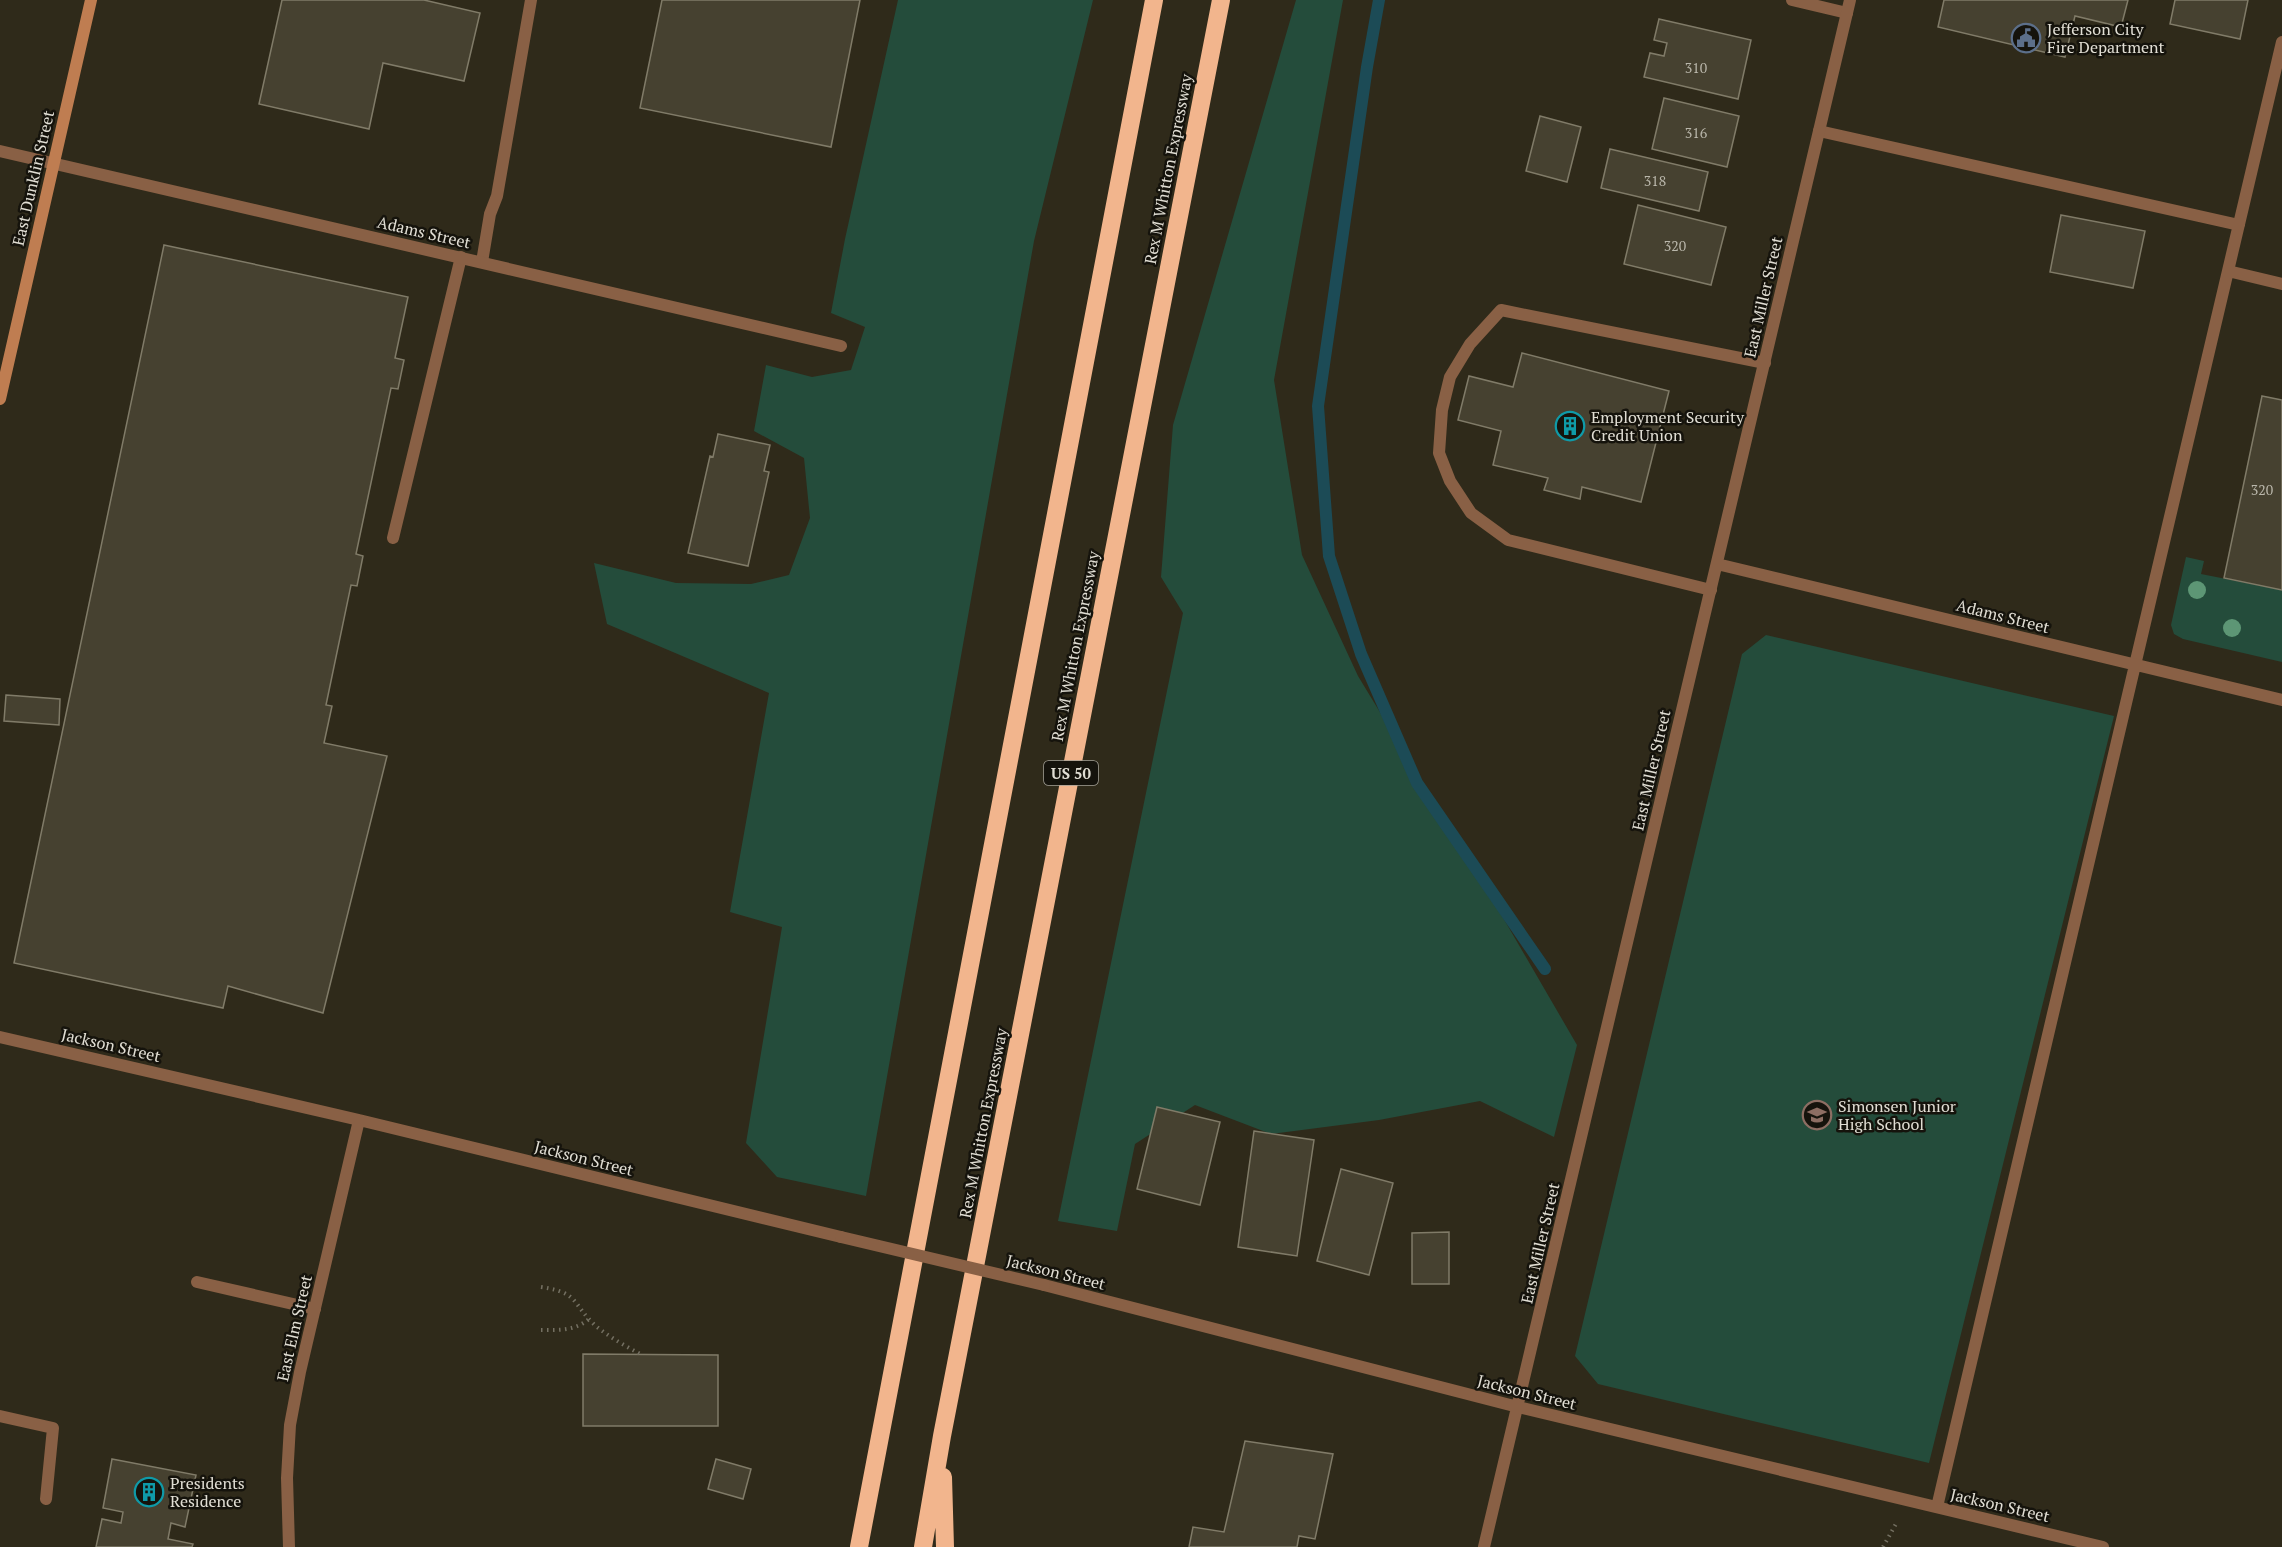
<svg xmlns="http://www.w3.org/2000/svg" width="2282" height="1547" font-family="'PT Serif',serif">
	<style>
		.green { fill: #244c3b }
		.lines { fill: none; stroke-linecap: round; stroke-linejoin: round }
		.stream { stroke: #1c4b56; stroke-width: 12 }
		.building { fill: #464130; stroke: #807b68; stroke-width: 1.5 }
		.path { stroke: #747062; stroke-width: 4; stroke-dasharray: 1.5 4.5; stroke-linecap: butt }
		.service { stroke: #896045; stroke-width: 12 }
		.minor { stroke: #896045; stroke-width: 12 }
		.secondary { stroke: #bf7d51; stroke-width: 12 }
		.motorway { stroke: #f2b58d; stroke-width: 18 }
		.minor-bridge { stroke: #896045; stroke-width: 12 }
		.tree { fill: #5d9675 }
		.labels { text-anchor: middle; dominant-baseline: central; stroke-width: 5; stroke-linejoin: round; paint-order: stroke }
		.number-label { font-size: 14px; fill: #bab7ab }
		.shield { fill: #15130c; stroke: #a4a198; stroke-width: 1.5 }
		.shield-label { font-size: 15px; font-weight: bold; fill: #e1ded4 }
		.poi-label { font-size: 16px; fill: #e1ded4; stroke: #15130c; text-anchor: start }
		.street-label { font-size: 16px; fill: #e1ded4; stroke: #15130c }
	</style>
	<rect width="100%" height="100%" fill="#2f2a1a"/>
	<path class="green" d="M898,0h195l-59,241 -168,955 -89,-19 -31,-34 36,-216 -52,-15 39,-219 -162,-69 -13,-61 82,20 75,1 38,-9 21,-57 -6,-60 -50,-27 12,-66 46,12 39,-7 14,-43 -34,-14 14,-74z
		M1296,0h47l-69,380 28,175 56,121 108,178 111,191 -23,92 -74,-36 -101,19 -108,14 -76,-29 -60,39 -18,87 -59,-10 125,-608 -22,-36 12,-152z
		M2186,557l18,4 -3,13 81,16v72l-99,-23 -9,-5 -3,-9z
		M1766,635l348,81 -185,747 -331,-79 -23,-28 167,-702z"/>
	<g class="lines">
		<path class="stream" d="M1379,0l-12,67 -49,339 11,150 32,98 56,129 128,186"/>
	</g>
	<path class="building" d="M282,0h142l56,13 -16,68 -81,-18 -14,66 -110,-25z
		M662,0h198l-29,147 -191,-39z
		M1944,0h184l-7,27 -46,-11 -10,41 -127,-30z
		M2175,0h73l-8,39 -70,-15z
		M1659,19l92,21 -13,59 -94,-22 6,-24 14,3 3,-13 -13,-3z
		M1664,98l75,18 -12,51 -75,-18z
		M1540,116l41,11 -14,55 -41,-11z
		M1610,149l98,23 -9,39 -98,-23z
		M1638,205l88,22 -15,58 -87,-21z
		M2061,215l84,16 -12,57 -83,-16z
		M164,245l244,52 -13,61 9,2 -6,29 -7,-1 -35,166 7,2 -6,30 -6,-1 -25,120 6,1 -8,37 63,13 -64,257 -95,-27 -5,22 -209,-45z
		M1522,353l147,38 -28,111 -59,-15 -2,12 -36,-9 4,-12 -55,-13 8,-34 -43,-11 11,-44 44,11z
		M2262,396l20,4v190l-58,-12z
		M718,434l52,11 -6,26 5,1 -21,94 -60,-13 22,-97 3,1z
		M6,695l54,4 -1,26 -55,-4z
		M1157,1107l63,15 -20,83 -63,-16z
		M1254,1131l60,9 -17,116 -59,-9z
		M1341,1169l52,14 -24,92 -52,-14z
		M1449,1232v52h-37v-51z
		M583,1354l135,1v71h-135z
		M1245,1441l88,13 -18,85 -16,-3 -2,11h-108l4,-20 31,5z
		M112,1459l84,16 -11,52 -14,-4 -3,16 25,5 -1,3h-96l6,-28 19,4 2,-11 -20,-4z
		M716,1459l35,10 -8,30 -35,-10z"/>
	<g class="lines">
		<path class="path" d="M541,1287c40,6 30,17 56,40 14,11 30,20 45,28
			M541,1330c17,0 34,1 48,-11
			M1883,1547l14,-25"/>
		<path class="service" d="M1792,0l55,13
			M1819,131l420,94
			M482,262l8,-48 7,-18 34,-196
			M2228,271l54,13
			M393,538l68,-281
			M1711,590l-203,-50 -37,-27 -21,-32 -11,-28 3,-43 8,-33 20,-33 31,-34 264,53
			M2135,665l147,-623
			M197,1282l118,27
			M0,1416l53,12 -7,71"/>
		<path class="minor" d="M0,151l841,195
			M1717,564l565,136
			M0,1037l359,83 482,117
			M1044,1285l474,122 585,140
			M1937,1507l198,-842
			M289,1547l-2,-69 3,-53 10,-53 59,-252
			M1484,1547l366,-1547"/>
		<path class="secondary" d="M0,399l91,-399"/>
		<path class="motorway" d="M943,1477l2,70
			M859,1547l295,-1547
			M923,1547l19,-111 279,-1436"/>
		<path class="minor-bridge" d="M841,1237l203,48"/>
	</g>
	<g class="tree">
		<circle cx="2197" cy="590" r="9"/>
		<circle cx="2232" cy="628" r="9"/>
	</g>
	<defs>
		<g id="civic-ring" transform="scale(1.5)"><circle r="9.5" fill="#15130c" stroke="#5c6f8a" stroke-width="1.5"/><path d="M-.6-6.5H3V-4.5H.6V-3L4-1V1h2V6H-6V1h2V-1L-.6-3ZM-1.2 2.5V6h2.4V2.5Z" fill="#5c6f8a"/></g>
		<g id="building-ring" transform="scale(1.5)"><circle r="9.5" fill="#15130c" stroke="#0f9aa8" stroke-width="1.5"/><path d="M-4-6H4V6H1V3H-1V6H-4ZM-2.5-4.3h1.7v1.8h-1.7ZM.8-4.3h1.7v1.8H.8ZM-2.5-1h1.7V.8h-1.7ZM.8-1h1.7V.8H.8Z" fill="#0f9aa8"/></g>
		<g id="school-ring" transform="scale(1.5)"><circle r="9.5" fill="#15130c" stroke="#8d6e63" stroke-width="1.5"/><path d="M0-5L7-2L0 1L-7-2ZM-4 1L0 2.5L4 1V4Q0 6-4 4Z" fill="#8d6e63"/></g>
	</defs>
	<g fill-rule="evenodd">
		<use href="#civic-ring" x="2026" y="38"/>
		<use href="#building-ring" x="1570" y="426"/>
		<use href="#school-ring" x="1817" y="1115"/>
		<use href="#building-ring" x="149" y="1492"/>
	</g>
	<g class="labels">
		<g class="number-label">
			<text x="1696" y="67">310</text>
			<text x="1696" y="132">316</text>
			<text x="1655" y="180">318</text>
			<text x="1675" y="245">320</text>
			<text x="2262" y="489">320</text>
		</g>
		<rect class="shield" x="1044" y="761" width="54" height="24" rx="4.5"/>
		<g class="shield-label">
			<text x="1071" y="773">US 50</text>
		</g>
		<g class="poi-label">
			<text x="2047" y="29">Jefferson City<tspan x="2047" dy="18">Fire Department</tspan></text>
			<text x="1591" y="417">Employment Security<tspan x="1591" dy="18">Credit Union</tspan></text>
			<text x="1838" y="1106">Simonsen Junior<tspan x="1838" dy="18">High School</tspan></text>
			<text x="170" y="1483">Presidents<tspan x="170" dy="18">Residence</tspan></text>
		</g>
		<g class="street-label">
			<text transform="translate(1168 169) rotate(-79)">Rex M Whitton Expressway</text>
			<text transform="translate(33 178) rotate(-77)">East Dunklin Street</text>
			<text transform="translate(424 232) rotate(13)">Adams Street</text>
			<text transform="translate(1763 297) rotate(-77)">East Miller Street</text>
			<text transform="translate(2003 616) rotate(14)">Adams Street</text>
			<text transform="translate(1075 646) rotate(-79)">Rex M Whitton Expressway</text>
			<text transform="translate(1651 770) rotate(-77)">East Miller Street</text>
			<text transform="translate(111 1045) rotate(13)">Jackson Street</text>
			<text transform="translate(983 1123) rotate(-79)">Rex M Whitton Expressway</text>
			<text transform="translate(584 1158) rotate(14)">Jackson Street</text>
			<text transform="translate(1540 1243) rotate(-77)">East Miller Street</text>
			<text transform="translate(1056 1272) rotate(14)">Jackson Street</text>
			<text transform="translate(294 1328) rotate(-77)">East Elm Street</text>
			<text transform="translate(1527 1392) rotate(14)">Jackson Street</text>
			<text transform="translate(2000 1505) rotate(13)">Jackson Street</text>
		</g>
	</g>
</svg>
